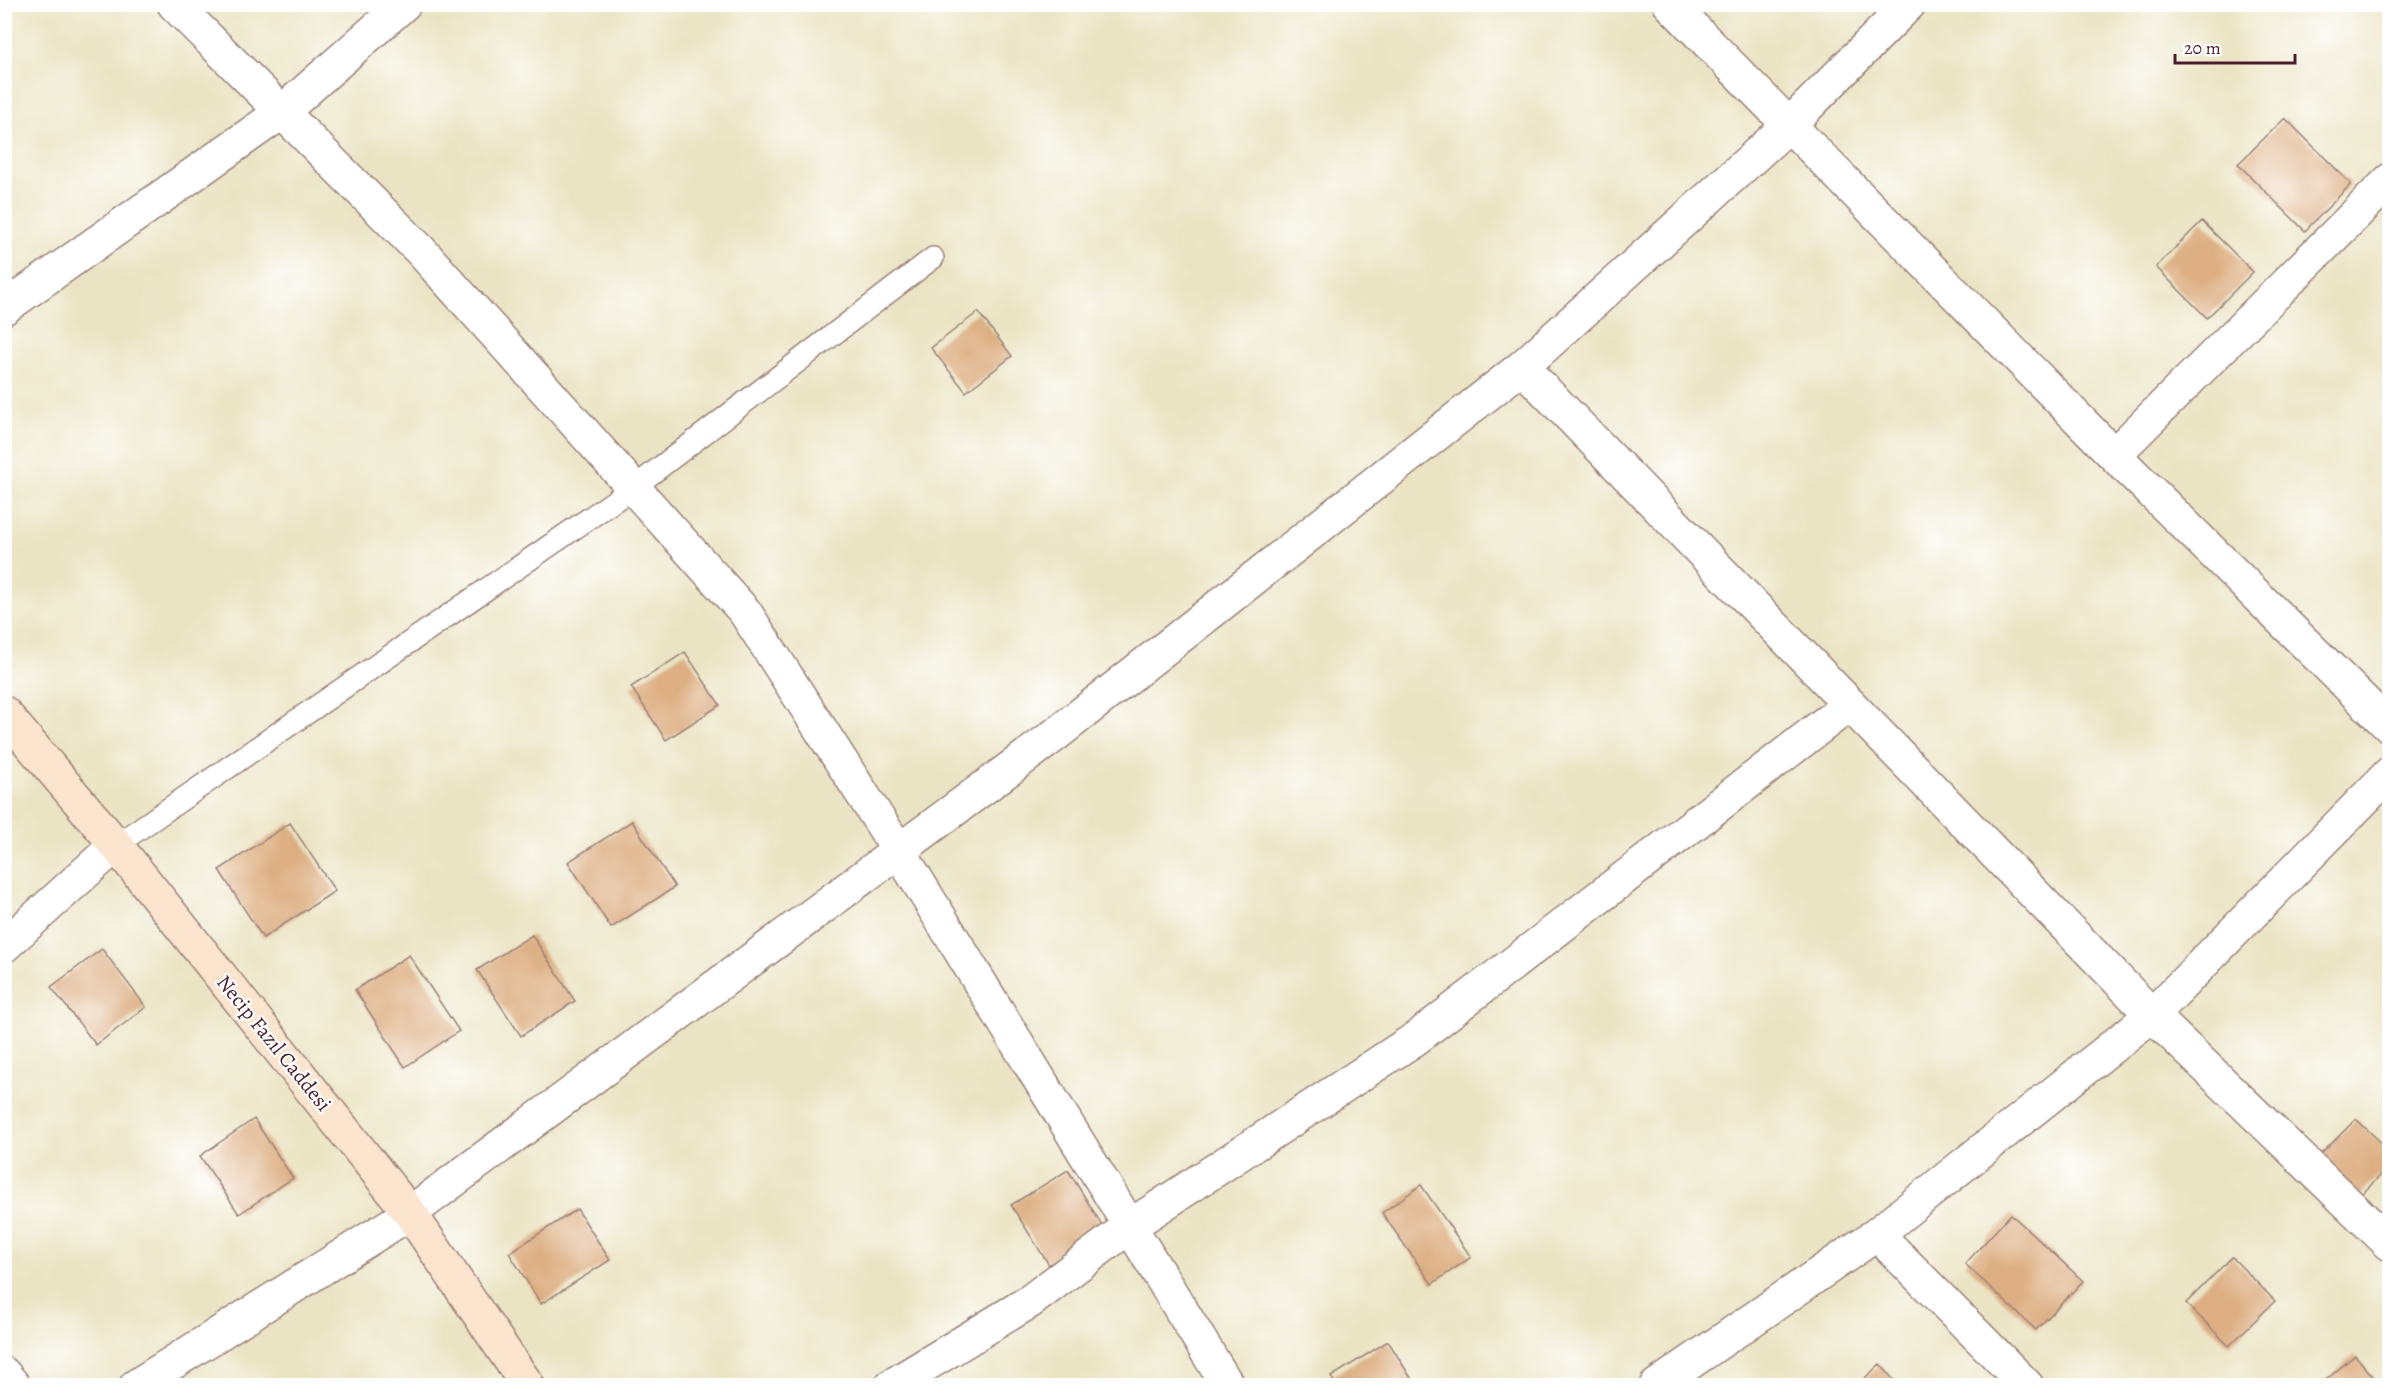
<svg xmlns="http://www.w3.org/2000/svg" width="2394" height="1390" font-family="Alegreya,serif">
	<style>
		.building { fill: #ddaf82 }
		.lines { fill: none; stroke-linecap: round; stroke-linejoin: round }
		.lane-casing { stroke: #9a8278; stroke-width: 24 }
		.street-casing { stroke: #9a8278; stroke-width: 36 }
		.secondary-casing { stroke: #9a8278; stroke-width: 36 }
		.lane { stroke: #fff; stroke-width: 21 }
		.street { stroke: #fff; stroke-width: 33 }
		.secondary { stroke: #fbe5cf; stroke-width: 33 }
		.labels { text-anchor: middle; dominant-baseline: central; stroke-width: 4.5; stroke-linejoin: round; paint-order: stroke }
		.street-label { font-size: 21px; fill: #4a1f2b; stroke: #fff }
	</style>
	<rect width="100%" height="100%" fill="#fff"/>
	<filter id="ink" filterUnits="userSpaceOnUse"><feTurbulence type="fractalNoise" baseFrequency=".0167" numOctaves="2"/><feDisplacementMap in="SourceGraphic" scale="12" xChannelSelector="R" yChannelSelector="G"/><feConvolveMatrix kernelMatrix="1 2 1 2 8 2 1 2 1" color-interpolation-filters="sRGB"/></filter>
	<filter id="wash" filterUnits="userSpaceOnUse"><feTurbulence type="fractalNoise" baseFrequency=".008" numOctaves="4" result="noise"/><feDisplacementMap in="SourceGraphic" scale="24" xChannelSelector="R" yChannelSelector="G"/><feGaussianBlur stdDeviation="1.35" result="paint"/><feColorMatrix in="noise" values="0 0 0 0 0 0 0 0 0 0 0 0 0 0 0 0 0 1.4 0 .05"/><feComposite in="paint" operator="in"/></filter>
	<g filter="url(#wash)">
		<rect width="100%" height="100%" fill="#ebe4c4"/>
		<g id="blocks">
			<path class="building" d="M2285,118l66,66 -46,47 -67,-67z
				M2202,221l51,51 -46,46 -51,-51z
				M978,312l34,44 -46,36 -35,-44z
				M685,652l35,53 -54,35 -35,-53z
				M632,821l43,66 -64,41 -43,-66z
				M290,823l45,68 -72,47 -44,-68z
				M532,935l43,66 -54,35 -44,-66z
				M102,949l44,58 -50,38 -45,-58z
				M409,955l50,76 -54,36 -50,-77z
				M254,1119l39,59 -54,36 -39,-58z
				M2356,1119l34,32v15l-31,31 -41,-40z
				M1068,1170l37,60 -56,35 -38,-60z
				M1421,1185l50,72 -39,27 -50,-71z
				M577,1209l33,51 -69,44 -32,-51z
				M2011,1214l72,67 -47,49 -71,-66z
				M2232,1257l43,44 -46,45 -43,-43z
				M1388,1341l28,45h-79l-6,-9z
				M2355,1355l26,31h-62z
				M1880,1364l19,22h-43z"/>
		</g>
	</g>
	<g filter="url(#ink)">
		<use href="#blocks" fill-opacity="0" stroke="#9a8278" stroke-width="1.5"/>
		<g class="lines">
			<g class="lane-casing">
				<path id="lane" d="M116,845l517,-357 300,-230"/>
			</g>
			<g class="street-casing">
				<path id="street" d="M174,4l247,247 324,361 154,239 329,535
					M1670,4l444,451 276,272
					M4,308l278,-196 122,-108
					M1522,367l630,648 238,229
					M2114,455l276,-275
					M4,946l112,-101
					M1877,1234l150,152
					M4,1374l10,12
					M136,1386l274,-173 645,-478 467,-368 267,-242 120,-121
					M891,1386l138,-84 101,-76 285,-187 435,-335
					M1656,1386l221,-152 275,-219 238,-242"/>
			</g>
			<g class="secondary-casing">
				<path id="secondary" d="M4,713l112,132 294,368 118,173"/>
			</g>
			<use href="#lane" class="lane"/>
			<use href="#street" class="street"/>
			<use href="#secondary" class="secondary"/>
		</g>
	</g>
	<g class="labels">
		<g class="street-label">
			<text transform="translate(274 1043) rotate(51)">Necip Fazıl Caddesi</text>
		</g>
	</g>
	<rect width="2394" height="1390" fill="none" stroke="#fff" stroke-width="24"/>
	<path d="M2175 54v9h120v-9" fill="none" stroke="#4a1f2b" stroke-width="3"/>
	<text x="2184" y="54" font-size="18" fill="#4a1f2b" stroke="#ffffff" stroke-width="4.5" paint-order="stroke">20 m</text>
</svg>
